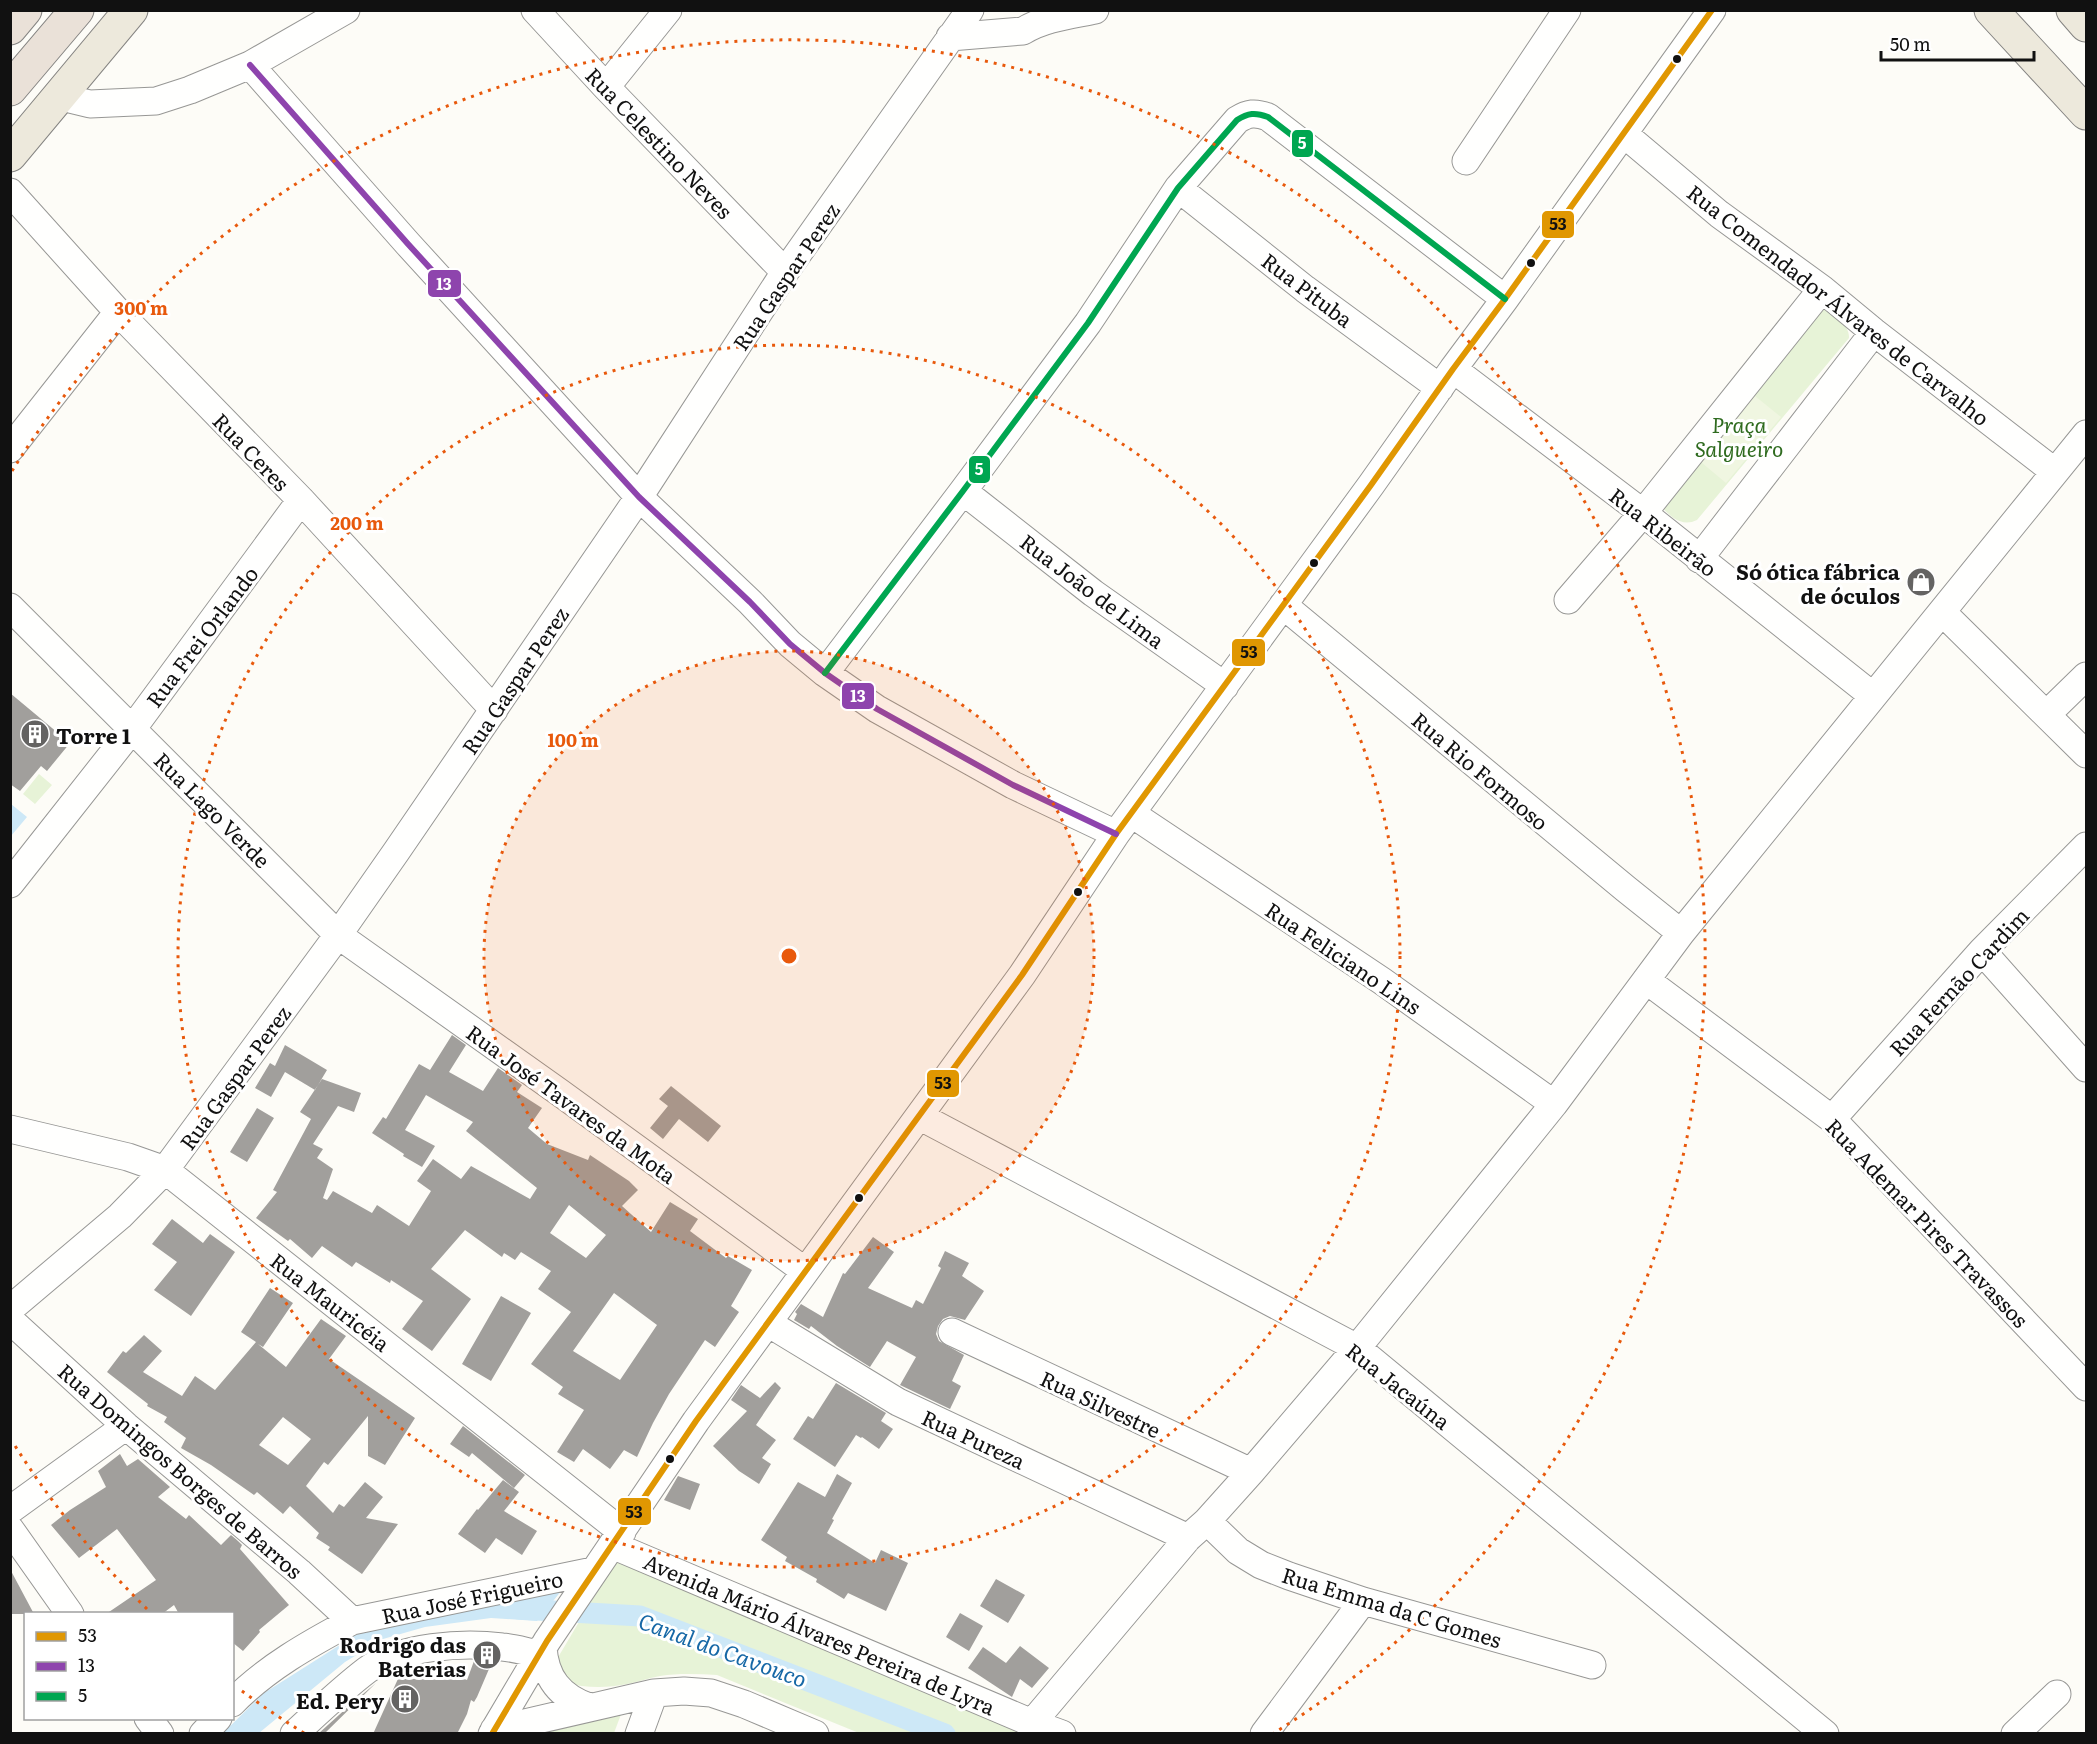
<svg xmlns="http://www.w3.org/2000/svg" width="2097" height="1744" font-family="Literata,serif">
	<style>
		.green { fill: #e7f3d7 }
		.pitch { fill: #f0f6e1 }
		.water { fill: #cde8f7 }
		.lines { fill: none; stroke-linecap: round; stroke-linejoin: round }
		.canal { stroke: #cde8f7; stroke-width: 21 }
		.building { fill: #a19f9c; fill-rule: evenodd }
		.minor-casing { stroke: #979795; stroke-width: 29 }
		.major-casing { stroke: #858482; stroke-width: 35 }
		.highway-casing { stroke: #858482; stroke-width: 35 }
		.minor { stroke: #fffffe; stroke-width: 27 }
		.major { stroke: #ede9dc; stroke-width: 33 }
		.highway { stroke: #eae1d8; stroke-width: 33 }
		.bus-1-casing { stroke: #fff; stroke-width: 10 }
		.bus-2-casing { stroke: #fff; stroke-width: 10 }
		.bus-3-casing { stroke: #fff; stroke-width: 10 }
		.bus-1 { stroke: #e09702; stroke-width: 6 }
		.bus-2 { stroke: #8e44ad; stroke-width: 6 }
		.bus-3 { stroke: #00a651; stroke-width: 6 }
		.ring { fill: none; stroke: #e8590c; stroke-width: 3; stroke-dasharray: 3 6 }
		.bus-dot { fill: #111; stroke: #fff; stroke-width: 2 }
		.labels { text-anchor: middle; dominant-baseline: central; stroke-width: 6; stroke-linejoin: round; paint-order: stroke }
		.street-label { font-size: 21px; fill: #111; stroke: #fff }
		.park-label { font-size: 21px; font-style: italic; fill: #2f6b1f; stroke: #fff }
		.poi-label { font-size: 21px; font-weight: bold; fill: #111; stroke: #fff; text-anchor: end }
		.water-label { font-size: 22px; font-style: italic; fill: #1768a6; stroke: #fff }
		.centre { fill: #e8590c; stroke: #fff; stroke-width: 3 }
		.ring-label { font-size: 18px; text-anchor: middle; font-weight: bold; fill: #e8590c; stroke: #fff; stroke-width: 6; stroke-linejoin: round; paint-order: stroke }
		.line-badge { stroke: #fff; stroke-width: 2 }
		.badge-label { font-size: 16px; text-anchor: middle; font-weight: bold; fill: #fff }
		.pale-badge-label { font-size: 16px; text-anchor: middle; font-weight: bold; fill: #111 }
	</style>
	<rect width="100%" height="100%" fill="#fdfcf7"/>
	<path class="green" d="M1820,308c12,2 30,17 29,30l-152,182c-14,7 -26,-2 -35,-13z
		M39,774l13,11 -17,19 -12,-10z
		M618,1562l424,171h-183l-142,-58c-19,-1 -38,-2 -57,1 -11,2 -22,6 -33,8 -19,4 -42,4 -61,-1l-12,-19 59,-99z
		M623,1709l-9,24 -119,1z"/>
	<path class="pitch" d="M1750,392l31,25 -55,66 -31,-26z"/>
	<path class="water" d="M11,804l16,13 -16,19v-33z
		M562,1590l-25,31 -46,-3 -66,9 -42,12 -38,23 -86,71 -37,1 42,-41 112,-71z"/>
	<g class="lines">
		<path class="canal" d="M519,1609l121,7 305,118"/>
	</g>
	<path class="building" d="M10,693l60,50 -23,28 -6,-5 -21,25 -10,-7z
		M452,1035l14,10 -17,27 34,19 15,-23 24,17 -5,7 25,16 -14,20 19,16 41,16 2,-5 39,26 9,9 -16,16 29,26 19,-30 28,17 -8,12 36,27 2,-2 24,14 -21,36 8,6 -24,35 -10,-7 -36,54 -16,29 -16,34 -13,-7 -14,19 -27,-20 -9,13 -17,-10 27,-42 -26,-16 5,-7 -32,-23 40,-52 -33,-23 13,-18 -30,-19 -6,8 -11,-7 -2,4 -37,-27 -34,39 40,30 -39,52 -30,-22 21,-28 -32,-21 -1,3 -34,-21 -4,5 -30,-21 -10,12 -22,-19 -2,2 -32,-23 21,-26 -4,-2 38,-71 -11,-7 22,-33 39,14 -7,19 -16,-6 -25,38 10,5 -6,9 16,11 -10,29 4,2 6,-9 39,22 5,-8 32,21 22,-35 -14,-10 16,-22 28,20 10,-13 59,33 7,-11 -71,-57 7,-9 -47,-27 -21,35 30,16 -13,21 -19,-11 1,-2 -32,-21 11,-16 3,2 33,-55 11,6zM569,1205l37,30 -20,23 -36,-25zM614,1293l43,32 -37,55 -47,-29z
		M285,1045l42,25 -12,20 -30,-18 -14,25 -16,-9 15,-25 5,3z
		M671,1086l50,40 -13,16 -29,-23 -16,20 -13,-11 18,-22 -9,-7z
		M257,1108l17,10 -27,44 -17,-10z
		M172,1219l31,24 7,-9 25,18 -44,64 -37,-26 23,-28 -25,-18z
		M873,1237l21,15 -26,36 44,20 4,-8 7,4 18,-36 -3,-2 7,-15 24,12 -7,13 22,15 -19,29 -15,-4 -7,3 -5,7 -2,8 3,7 25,14 -12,26 9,5 -11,23 -50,-24 16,-28 -29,-16 -17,26 -33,-21 -26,-20 -2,3 -15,-9 3,-6 -2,-2 6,-8 22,13 20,-44 2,1z
		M270,1288l23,15 -30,44 -5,-3 28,23 35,-48 25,17 -17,23 86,59 -30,47 -17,-9v-40l-40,49 -4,-3 -18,24 27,27 6,-9 5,3 21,-25 18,15 -17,21 32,6 -36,50 -34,-24 2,-3 -14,-9 3,-5 -29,-27 -7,8 -26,-22 -3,3 -43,-30 -30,-17 5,-10 -22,-16 3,-5 -20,-11 1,-2 -41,-32 16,-21 3,2 18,-18 18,16 -19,21 39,24 13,-20 20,14 41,-48 -15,-10zM283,1417l28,22 -23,26 -29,-20z
		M501,1296l30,17 -40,68 -29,-17z
		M775,1382l6,6 -25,37 20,15 -14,18 9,6 -12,20 -20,-13 -26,-25 34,-35 -16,-11 10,-15 19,13z
		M836,1383l50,30 -5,8 12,8 -14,20 -17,-12 -1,1 -5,-3 -21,32 -42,-28 15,-23 5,3z
		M463,1426l62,49 -11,13 -42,-35 -3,4 -19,-13z
		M120,1454l7,12 11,-7 32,28 -12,10 28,22 3,-4 32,30 10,-10 7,6 4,4 -2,4 49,56 -30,25 1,2 -17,19 -11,-9v-28h-53l-5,-9 -12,9h-56l50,-34 -39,-51 -38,29 -28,-33 19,-15 36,-23 -8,-16z
		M837,1474l15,9 -20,36 2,1 -7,13 48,30 6,-13 27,13 -22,48 -38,-18 -4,6 -28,-17 1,-3 -32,-18 2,-4 -26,-17 37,-58 27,15z
		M678,1476l22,8 -10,26 -26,-10z
		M503,1480l16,12 -15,19 33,20 -15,24 -26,-17 -11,15 -27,-19 19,-25 1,1z
		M10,1569l24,45h-24z
		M996,1579l29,16 -17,28 -28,-17z
		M960,1613l23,13 -14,25 -23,-14z
		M1020,1646l29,22 -17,20 -12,-9 -8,18 -44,-29 15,-21 23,16z
		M474,1661l18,1 -15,35 -3,5 -3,-2 -4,14 -10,20h-84l29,-64 21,-5 7,1 37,14z
		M376,1683l-52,51h-6l32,-29z"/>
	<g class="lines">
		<g class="minor-casing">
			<path id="minor" d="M535,10l71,77 179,185
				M950,37l73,-6c21,-13 48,-16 72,-21
				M250,65l158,179 231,253 111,105 40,42 35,29 52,36 136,76 103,49
				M606,87l62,-77
				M61,97l29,7 66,-3 34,-11 60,-25 96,-55
				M1624,134l95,80 103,75 52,43 181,140
				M1466,161l101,-151
				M1178,188l127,101 135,99
				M10,192l108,120 183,188 193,210
				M1453,369l190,144 230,183
				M10,449l108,-137
				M963,491l130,102 132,93
				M1699,559l175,-227
				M1568,600l75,-87 179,-224
				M1283,605l343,284 55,44
				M10,607l328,328 221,157 246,179
				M1942,612l144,142
				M825,673l138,-182 125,-168 90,-135 59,-68c11,-7 18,-8 31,-3l237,182
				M2047,714l39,-38
				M1132,814l250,167 172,123
				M10,884l123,-156 168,-228
				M1982,951l104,117
				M1646,980l186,139 254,268
				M919,1116l438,232 468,386
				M1832,1119l150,-168 104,-105
				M10,1129l118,28 37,13 457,362
				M10,1309l110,-93 45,-46 173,-235 58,-83 243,-355 146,-225 185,-262
				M10,1320l116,106 173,146 53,49
				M768,1323l130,79 290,136
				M952,1332l299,140
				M10,1510l116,-84
				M1207,1521l31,30 23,14 28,11 74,25 229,64
				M10,1529l60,85
				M612,1545l420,178 30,11
				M543,1647c2,31 17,50 46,60
				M232,1703c34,-35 77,-59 120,-82l241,-50
				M148,1718l12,16
				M1032,1723l156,-185 19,-17 44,-49 106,-124 197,-244 127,-171 405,-499
				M494,1730l160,-37 30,-2 27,2 33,11 71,30
				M203,1734l15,-16
				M294,1734c24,-22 48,-45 73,-64 33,-24 96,-28 135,-23 13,1 25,5 37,7
				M492,1734l55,-93 149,-220 326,-446 94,-141 255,-349 82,-116 52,-70 207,-289
				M639,1734l15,-41
				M1264,1734l99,-133
				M2015,1734l42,-40"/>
		</g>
		<g class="major-casing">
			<path id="major" d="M1991,10l95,103
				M2073,10l13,15
				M10,155l121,-145"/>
		</g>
		<g class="highway-casing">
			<path id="highway" d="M10,28l15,-18
				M10,89l67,-79"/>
		</g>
		<use href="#minor" class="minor"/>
		<use href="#major" class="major"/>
		<use href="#highway" class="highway"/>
		<g class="bus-1-casing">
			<path id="bus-1" d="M492,1734l55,-93 149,-220 326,-446 94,-141 255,-349 82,-116 52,-70 207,-289"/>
		</g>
		<g class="bus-2-casing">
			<path id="bus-2" d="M250,65l158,179 231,253 111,105 40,42 35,29 52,36 136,76 103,49"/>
		</g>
		<g class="bus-3-casing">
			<path id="bus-3" d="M825,673l138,-182 125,-168 90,-135 59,-68c11,-7 18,-8 31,-3l237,182"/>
		</g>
		<use href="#bus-1" class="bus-1"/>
		<use href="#bus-2" class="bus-2"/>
		<use href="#bus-3" class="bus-3"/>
	</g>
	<circle cx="789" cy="956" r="305" fill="#e8590c" fill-opacity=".12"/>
	<g class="ring">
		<circle cx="789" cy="956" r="305"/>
		<circle cx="789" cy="956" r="611"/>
		<path d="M304 1733A916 916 0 0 1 238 1688M147 1609A916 916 0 0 1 12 1441M12 471A916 916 0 1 1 1274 1733"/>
	</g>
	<defs>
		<g id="shop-disc" transform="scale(1.5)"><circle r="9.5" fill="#646362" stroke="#fff"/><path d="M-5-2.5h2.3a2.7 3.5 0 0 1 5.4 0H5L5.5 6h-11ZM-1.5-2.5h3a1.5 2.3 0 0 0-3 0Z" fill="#fff"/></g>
		<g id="building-disc" transform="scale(1.5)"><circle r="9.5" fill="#646362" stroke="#fff"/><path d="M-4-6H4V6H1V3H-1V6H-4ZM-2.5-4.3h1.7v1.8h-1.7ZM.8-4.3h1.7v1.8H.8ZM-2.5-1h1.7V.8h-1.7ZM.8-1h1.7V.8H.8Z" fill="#fff"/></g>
	</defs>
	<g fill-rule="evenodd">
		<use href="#shop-disc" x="1921" y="582"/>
		<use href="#building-disc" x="35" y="734"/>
		<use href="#building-disc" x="487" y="1655"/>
		<use href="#building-disc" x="405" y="1699"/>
	</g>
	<g class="bus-dot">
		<circle cx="1677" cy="59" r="5"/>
		<circle cx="1531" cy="263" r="5"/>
		<circle cx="1314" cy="563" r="5"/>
		<circle cx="1078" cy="892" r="5"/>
		<circle cx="859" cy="1198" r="5"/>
		<circle cx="670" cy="1459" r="5"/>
	</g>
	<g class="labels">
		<g class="street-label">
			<text transform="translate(660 142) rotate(46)">Rua Celestino Neves</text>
			<text transform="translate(785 276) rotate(-56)">Rua Gaspar Perez</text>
			<text transform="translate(1308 289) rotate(37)">Rua Pituba</text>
			<text transform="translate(1839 304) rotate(38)">Rua Comendador Álvares de Carvalho</text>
			<text transform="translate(252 451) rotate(46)">Rua Ceres</text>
			<text transform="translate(1664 531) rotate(38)">Rua Ribeirão</text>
			<text transform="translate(1093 590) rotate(37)">Rua João de Lima</text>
			<text transform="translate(201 636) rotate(-53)">Rua Frei Orlando</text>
			<text transform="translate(514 680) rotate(-56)">Rua Gaspar Perez</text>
			<text transform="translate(1481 770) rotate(40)">Rua Rio Formoso</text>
			<text transform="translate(213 809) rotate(45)">Rua Lago Verde</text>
			<text transform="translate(1344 957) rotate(34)">Rua Feliciano Lins</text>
			<text transform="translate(1958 981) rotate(-47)">Rua Fernão Cardim</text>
			<text transform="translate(234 1077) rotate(-54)">Rua Gaspar Perez</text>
			<text transform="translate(572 1103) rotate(36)">Rua José Tavares da Mota</text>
			<text transform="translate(1928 1222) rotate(46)">Rua Ademar Pires Travassos</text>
			<text transform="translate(331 1301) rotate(38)">Rua Mauricéia</text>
			<text transform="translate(1399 1385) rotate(38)">Rua Jacaúna</text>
			<text transform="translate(1101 1403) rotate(25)">Rua Silvestre</text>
			<text transform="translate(974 1438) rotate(25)">Rua Pureza</text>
			<text transform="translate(181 1470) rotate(41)">Rua Domingos Borges de Barros</text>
			<text transform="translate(472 1596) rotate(-12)">Rua José Frigueiro</text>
			<text transform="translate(1392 1606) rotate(17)">Rua Emma da C Gomes</text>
			<text transform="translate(820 1633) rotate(23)">Avenida Mário Álvares Pereira de Lyra</text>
		</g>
		<g class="park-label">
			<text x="1739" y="423">Praça<tspan x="1739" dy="24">Salgueiro</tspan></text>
		</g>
		<g class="poi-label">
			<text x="1900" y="570">Só ótica fábrica<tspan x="1900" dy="24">de óculos</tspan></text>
			<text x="56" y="734" text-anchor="start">Torre 1</text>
			<text x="466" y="1643">Rodrigo das<tspan x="466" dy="24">Baterias</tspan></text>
			<text x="384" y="1699">Ed. Pery</text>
		</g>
		<g class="water-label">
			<text transform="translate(723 1649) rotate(20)">Canal do Cavouco</text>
		</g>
	</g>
	<circle cx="789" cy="956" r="9" class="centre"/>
	<g class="ring-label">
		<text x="141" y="315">300 m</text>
		<text x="357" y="530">200 m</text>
		<text x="573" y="747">100 m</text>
	</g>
	<g class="line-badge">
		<rect x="1291" y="129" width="23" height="29" rx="6" fill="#00a651"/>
		<rect x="1541" y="210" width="34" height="29" rx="6" fill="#e09702"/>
		<rect x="427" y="269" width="35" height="29" rx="6" fill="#8e44ad"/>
		<rect x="968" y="455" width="23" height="29" rx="6" fill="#00a651"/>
		<rect x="1231" y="638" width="35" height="29" rx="6" fill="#e09702"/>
		<rect x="841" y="682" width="34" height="28" rx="6" fill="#8e44ad"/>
		<rect x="926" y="1069" width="34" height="29" rx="6" fill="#e09702"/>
		<rect x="617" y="1497" width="35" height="29" rx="6" fill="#e09702"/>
	</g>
	<g class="badge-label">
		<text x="1302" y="149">5</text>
		<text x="444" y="290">13</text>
		<text x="979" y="475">5</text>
		<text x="858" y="702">13</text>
	</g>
	<g class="pale-badge-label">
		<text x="1558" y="230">53</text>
		<text x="1249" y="658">53</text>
		<text x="943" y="1089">53</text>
		<text x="634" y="1518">53</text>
	</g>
	<rect width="2097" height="1744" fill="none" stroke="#111111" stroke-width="24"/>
	<rect x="24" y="1612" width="210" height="108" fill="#ffffff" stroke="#a0a0a0" stroke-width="1.5"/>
	<rect x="36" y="1632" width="30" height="9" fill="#e09702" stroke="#a0a0a0" stroke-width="1.5"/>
	<text x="78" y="1642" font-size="18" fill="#111111">53</text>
	<rect x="36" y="1662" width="30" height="9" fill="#8e44ad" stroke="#a0a0a0" stroke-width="1.5"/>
	<text x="78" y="1672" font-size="18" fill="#111111">13</text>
	<rect x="36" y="1692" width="30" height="9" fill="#00a651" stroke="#a0a0a0" stroke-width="1.5"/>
	<text x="78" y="1702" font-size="18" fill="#111111">5</text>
	<path d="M1881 51v9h153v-9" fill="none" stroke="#111111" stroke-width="3"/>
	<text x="1890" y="51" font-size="18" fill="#111111" stroke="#ffffff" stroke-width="4.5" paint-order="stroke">50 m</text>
</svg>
